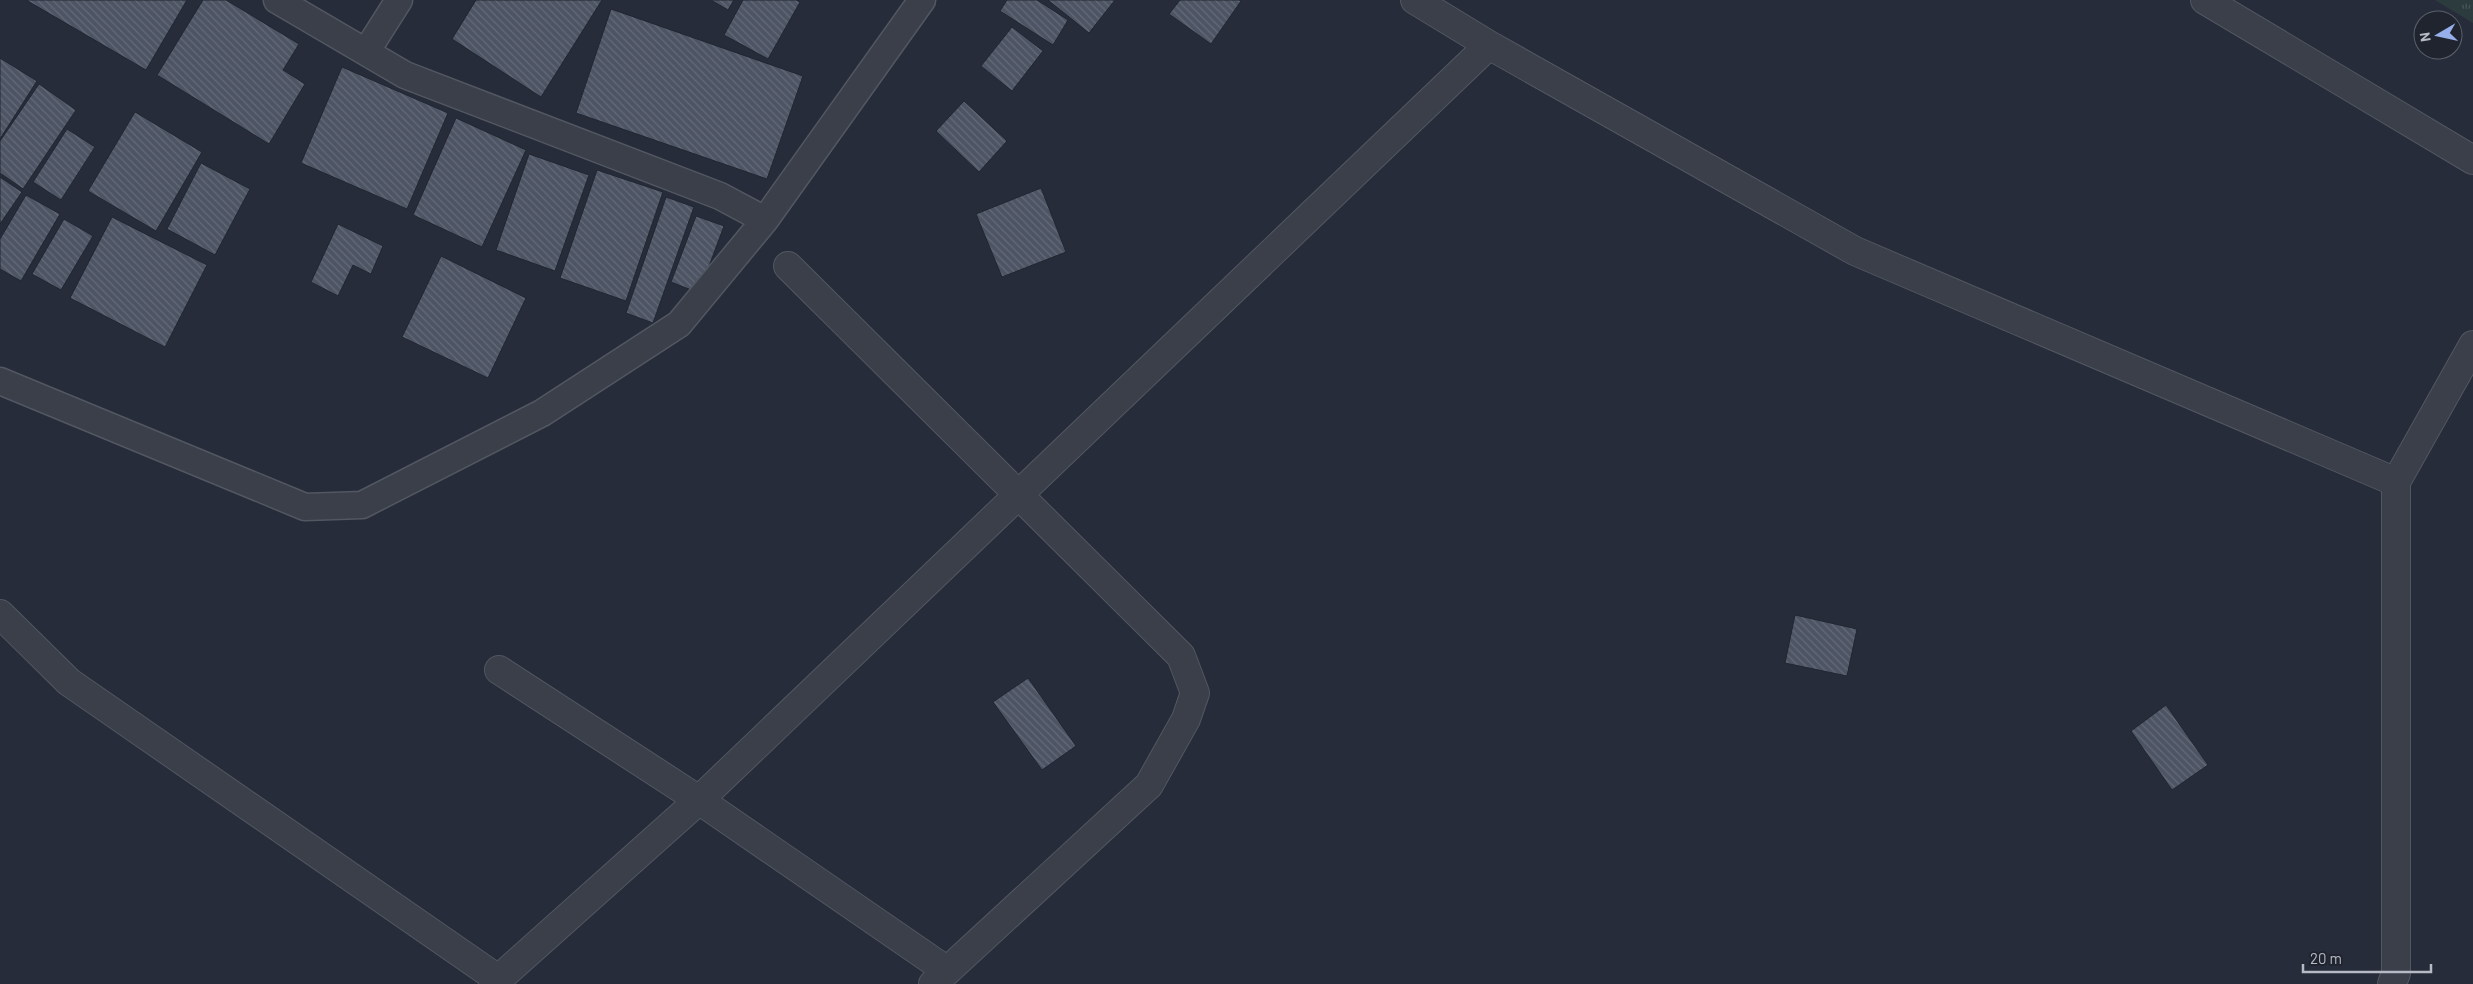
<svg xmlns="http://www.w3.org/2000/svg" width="2473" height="984" font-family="Barlow,sans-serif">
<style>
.grass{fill:url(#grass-tufts)}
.building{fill:url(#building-back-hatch);stroke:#212631}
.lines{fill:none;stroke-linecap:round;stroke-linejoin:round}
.service-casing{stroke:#525762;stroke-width:29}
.minor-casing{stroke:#525762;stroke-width:30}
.tertiary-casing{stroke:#525762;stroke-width:30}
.service{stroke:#3a3f4a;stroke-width:26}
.minor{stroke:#3a3f4a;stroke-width:28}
.tertiary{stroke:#3a3f4a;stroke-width:28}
</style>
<defs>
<pattern id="grass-tufts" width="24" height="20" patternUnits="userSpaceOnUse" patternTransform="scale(1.25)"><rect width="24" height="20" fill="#2c3c3e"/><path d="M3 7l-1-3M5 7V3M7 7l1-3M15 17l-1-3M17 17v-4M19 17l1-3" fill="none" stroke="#485658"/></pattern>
<pattern id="building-back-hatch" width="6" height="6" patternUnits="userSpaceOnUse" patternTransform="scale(1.25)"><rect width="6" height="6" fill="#4d5463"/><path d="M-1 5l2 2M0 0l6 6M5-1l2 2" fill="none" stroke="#646a78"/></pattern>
</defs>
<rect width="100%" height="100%" fill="#262c39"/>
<path class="grass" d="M2435 0H2473V23Z"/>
<path class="building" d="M26 0H187L146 70Z
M203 0H226L299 44 283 70 305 84 269 144 157 75Z
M476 0H602L541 97 452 39Z
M711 0H734L728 10Z
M743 0H796L800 2 768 59 724 35Z
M1007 0H1037L1068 20 1053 45 1000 11Z
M1048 0H1115L1089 33Z
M1180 0H1239L1241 1 1211 44 1169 14Z
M611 9 803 76 767 179 576 113Z
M1012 27 1043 51 1012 91 981 66Z
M0 58 37 81 0 139Z
M342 67 448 113 407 209 301 163Z
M39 84 76 110 23 189 0 173V141Z
M964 101 1007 141 979 172 936 131Z
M135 112 202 152 156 231 88 191Z
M456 118 526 150 482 247 413 215Z
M67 129 95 147 61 200 33 182Z
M529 154 589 175 555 271 496 250Z
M201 163 250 189 215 255 167 229Z
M597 170 663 192 626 301 560 278Z
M0 177 22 192 0 224Z
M1041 188 1066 252 1002 277 976 214Z
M26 195 60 214 21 281 0 269V239Z
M666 197 694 207 653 323 626 313Z
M696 216 724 226 699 293 671 282Z
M112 217 207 265 165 347 70 298Z
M64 219 93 236 61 290 32 274Z
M338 224 383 246 371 274 353 265 338 296 311 282Z
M441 256 526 298 488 378 402 337Z
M1795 615 1857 629 1847 676 1785 663Z
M1028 678 1076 746 1042 770 993 702Z
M2166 705 2208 765 2172 790 2131 731Z"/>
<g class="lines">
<g class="service-casing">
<path id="service" d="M277 0 405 75 720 196 765 220 922 0
M366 52 399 0
M0 381 305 507 362 505 542 413 679 324 765 220"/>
</g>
<g class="minor-casing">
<path id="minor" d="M1415 0 1489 45 1855 251 2396 482
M788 266 1181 656 1195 693 1186 719 1149 785 933 984
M0 614 69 682 498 979
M499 670 699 800 946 970
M493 984 699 800 1489 45
M2392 984 2396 973V482L2473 345"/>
</g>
<g class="tertiary-casing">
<path id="tertiary" d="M2205 0 2473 160"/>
</g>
<use href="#service" class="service"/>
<use href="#minor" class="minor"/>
<use href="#tertiary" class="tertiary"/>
</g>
<g transform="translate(2438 35) rotate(261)"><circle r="24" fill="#1f242f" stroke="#5b606b"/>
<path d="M0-4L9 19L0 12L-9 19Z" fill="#96aeea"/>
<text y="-8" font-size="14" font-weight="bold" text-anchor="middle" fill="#b5bac5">N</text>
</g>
<path d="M2303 964v8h128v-8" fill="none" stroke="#b5bac5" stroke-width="2.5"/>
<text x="2310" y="964" font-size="15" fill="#b5bac5" stroke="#1f242f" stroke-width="4" paint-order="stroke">20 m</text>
</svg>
